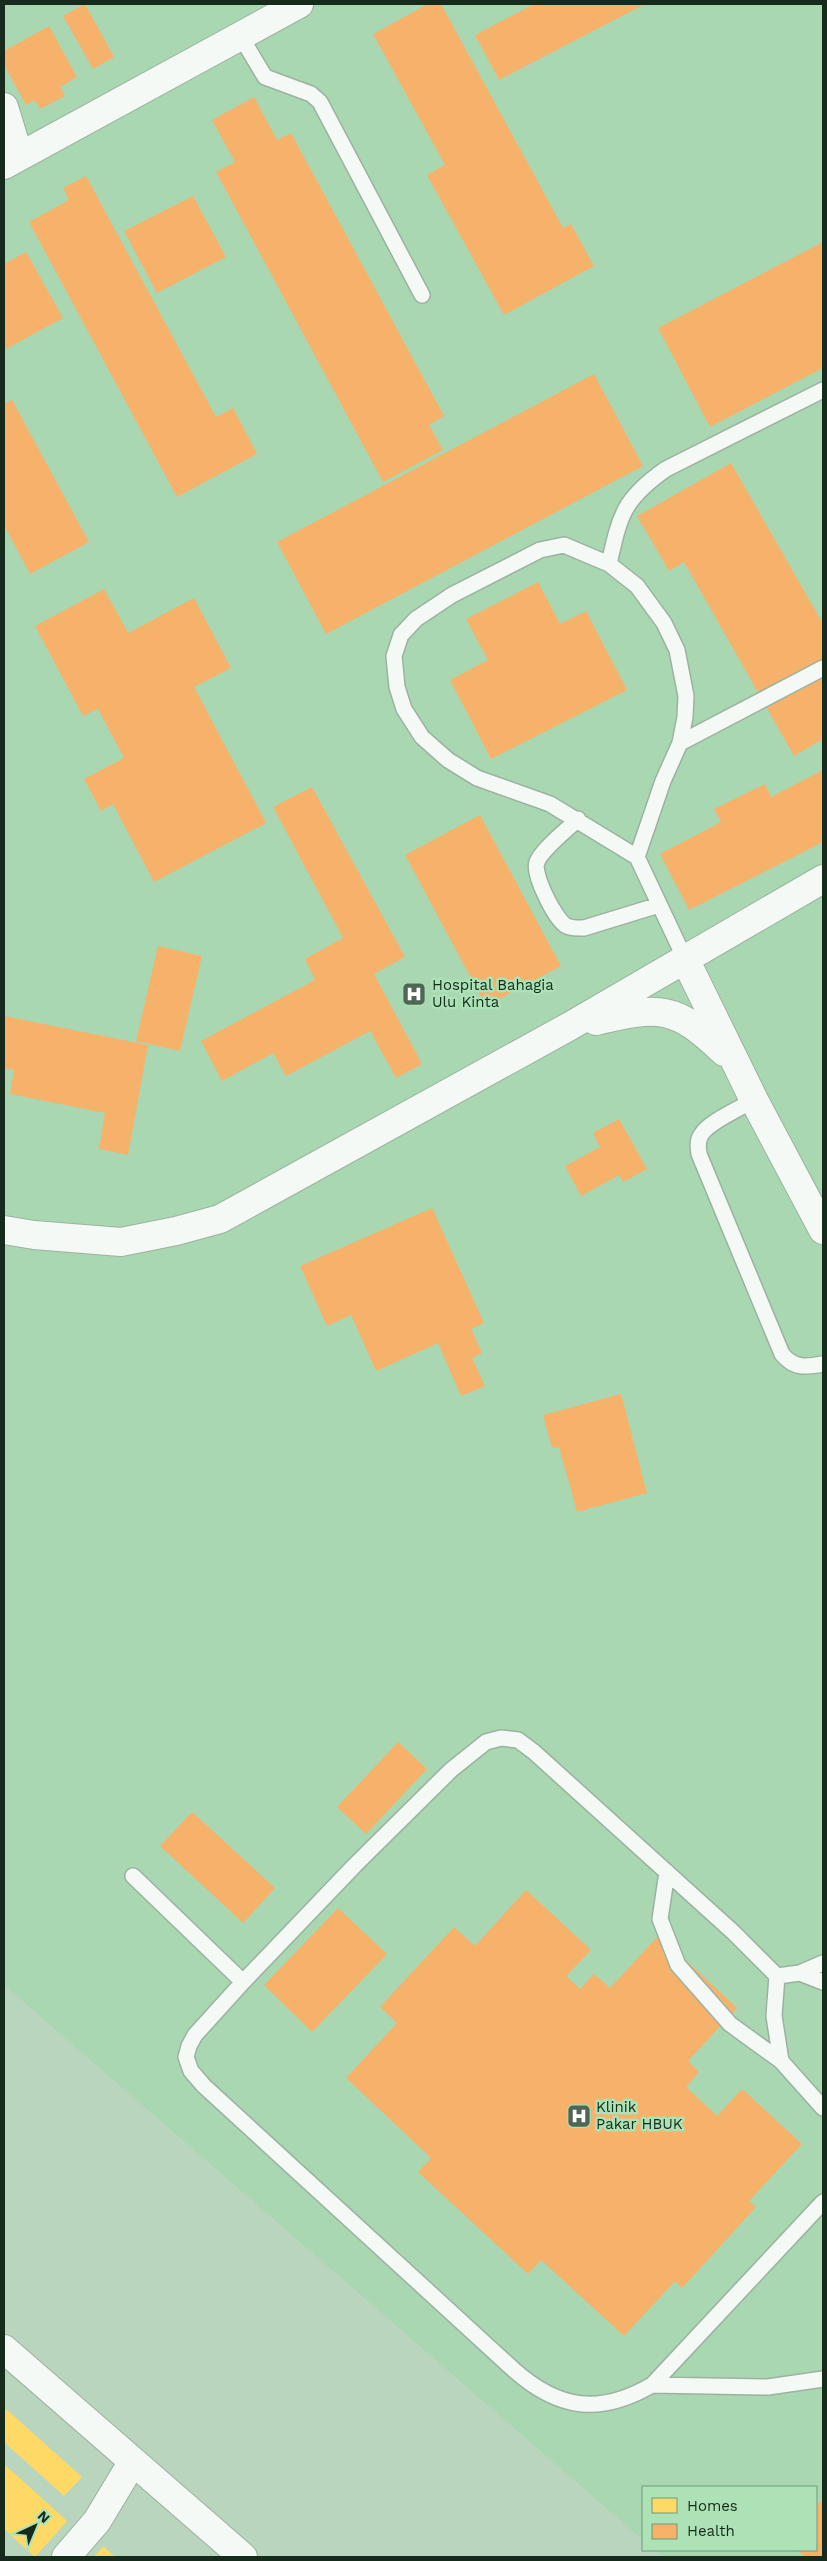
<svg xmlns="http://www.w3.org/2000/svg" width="827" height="2561" font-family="'Work Sans',sans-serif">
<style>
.built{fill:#a9d7b2}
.homes{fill:#ffd966}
.health{fill:#f6b26b}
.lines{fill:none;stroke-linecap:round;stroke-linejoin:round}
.service-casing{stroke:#9cb2a0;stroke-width:18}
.minor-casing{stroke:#9cb2a0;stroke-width:30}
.service{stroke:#f4f9f5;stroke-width:15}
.minor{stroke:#f4f9f5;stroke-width:28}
.labels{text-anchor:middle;stroke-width:5;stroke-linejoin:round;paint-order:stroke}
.poi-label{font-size:15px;fill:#162b1b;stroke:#ace2b6;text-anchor:start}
</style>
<rect width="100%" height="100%" fill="#b9d5be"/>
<path class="built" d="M4 4H823V2557H663L654 2550H816V2487H643V2540L4 1985Z"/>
<path class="homes" d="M6 2409 82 2477 64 2496 4 2442V2412Z
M4 2464 67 2521 35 2557 4 2529Z
M103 2546 115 2557H94Z"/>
<path class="health" d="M85 4 114 57 93 69 63 16Z
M428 4H441L563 228 571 224 594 266 504 315 427 175 445 165 373 34Z
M534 4H645L499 80 475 35Z
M49 26 77 77 60 87 65 96 40 109 35 100 26 105 4 65V51Z
M254 97 277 140 291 133 444 416 429 425 443 450 383 482 216 172 235 162 212 120Z
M86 176 216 417 233 408 257 454 177 497 29 222 69 200 63 188Z
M193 196 226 257 157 293 124 231Z
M823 242V368L710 427 658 328Z
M26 252 63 318 4 350V264Z
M594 374 643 466 326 634 277 542Z
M12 400 89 542 30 574 4 525V404Z
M731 463 823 624V739L794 756 684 562 669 571 637 516Z
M538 582 560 624 586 611 627 690 491 759 450 680 488 660 466 619Z
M104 589 128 633 194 598 231 668 194 687 266 823 154 882 113 804 101 811 84 779 124 758 98 709 83 716 35 626Z
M823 770V842L689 910 660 854 721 822 714 809 765 784 771 797Z
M312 787 405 957 374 974 422 1064 396 1078 370 1031 286 1076 273 1053 222 1081 201 1041 315 980 305 959 343 938 273 807Z
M480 815 561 966 486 1006 405 855Z
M158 946 202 956 180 1051 136 1041Z
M4 1016 148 1045 128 1155 99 1149 105 1113 10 1094 14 1070 4 1068Z
M619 1119 647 1169 623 1182 619 1175 581 1196 565 1166 600 1147 593 1133Z
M432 1208 484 1323 471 1329 482 1353 472 1358 485 1386 461 1396 438 1343 376 1371 351 1315 327 1326 300 1266Z
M621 1394 647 1493 577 1512 559 1447 552 1448 543 1415Z
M398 1742 427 1769 366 1834 337 1807Z
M192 1812 275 1888 243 1923 160 1846Z
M526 1890 591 1950 566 1976 580 1989 594 1974 610 1988 659 1935 737 2008 688 2061 699 2072 686 2087 717 2116 742 2089 802 2144 749 2201 756 2207 682 2288 675 2281 624 2336 541 2260 528 2274 418 2172 431 2158 346 2078 397 2023 380 2007 454 1927 475 1946Z
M338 1908 387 1954 312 2032 264 1985Z
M822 2500 823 2557H805L797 2550H816V2506Z"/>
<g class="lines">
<g class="service-casing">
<path id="service" d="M241 37 265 77 311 94 320 102 422 295
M609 564C620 515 623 499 666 469L823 390
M680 743 823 668
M578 819C568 829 542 849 537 862 532 874 555 918 565 925 571 929 578 928 584 928L659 905
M637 857 663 781 680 743 685 717 686 696 677 650 664 623 637 586 609 564 564 545 540 550 452 595 416 619 401 635 394 656 397 687 404 709 422 737 448 760 477 778 550 804 637 857 685 959
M754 1100C741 1108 708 1122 701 1135 697 1141 698 1147 699 1154L782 1354C794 1369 806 1367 823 1364
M667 1872 660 1919 678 1965 730 2024 781 2061
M133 1876 243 1982
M823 1963 800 1973 777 1976 733 1932 534 1752 518 1740 501 1738 486 1742 451 1770 355 1865 243 1982 195 2035 189 2046 186 2057 191 2071 204 2086 514 2370C559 2410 600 2415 652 2385L823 2202
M800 1973 823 1982
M777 1976 774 2016 781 2061 823 2108
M652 2385 768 2387 823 2379"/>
</g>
<g class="minor-casing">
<path id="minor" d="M4 107 19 156
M4 165 299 4
M685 959 754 1100 823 1230
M596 1021C660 1006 675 1005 724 1052
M4 1230 34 1235 121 1242 176 1231 220 1219 570 1026 823 879
M4 2349 243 2557
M66 2557 97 2521 132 2463"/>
</g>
<use href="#service" class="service"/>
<use href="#minor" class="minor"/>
</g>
<defs>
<g id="hospital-square" transform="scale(1.25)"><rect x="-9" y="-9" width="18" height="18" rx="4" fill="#4f6654" stroke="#ace2b6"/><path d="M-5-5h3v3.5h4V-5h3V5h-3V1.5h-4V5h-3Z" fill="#fff"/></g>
</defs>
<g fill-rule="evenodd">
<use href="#hospital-square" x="414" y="994"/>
<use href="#hospital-square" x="579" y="2116"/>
</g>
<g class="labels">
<g class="poi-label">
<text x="432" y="990">Hospital Bahagia<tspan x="432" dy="17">Ulu Kinta</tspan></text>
<text x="596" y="2112">Klinik<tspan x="596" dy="17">Pakar HBUK</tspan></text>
</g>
</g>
<rect width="827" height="2561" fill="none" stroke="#162b1b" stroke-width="10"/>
<rect x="642" y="2486" width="175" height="65" fill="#ace2b6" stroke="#709978"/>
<rect x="652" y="2498" width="25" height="15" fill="#ffd966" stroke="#709978"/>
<text x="687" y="2511" font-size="15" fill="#162b1b">Homes</text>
<rect x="652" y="2524" width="25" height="15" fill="#f6b26b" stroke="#709978"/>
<text x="687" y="2536" font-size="15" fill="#162b1b">Health</text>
<g transform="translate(35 2526) rotate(44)" stroke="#ace2b6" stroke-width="4" paint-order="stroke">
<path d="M0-4L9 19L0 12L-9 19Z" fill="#162b1b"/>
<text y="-8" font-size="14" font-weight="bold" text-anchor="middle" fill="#162b1b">N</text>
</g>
</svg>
